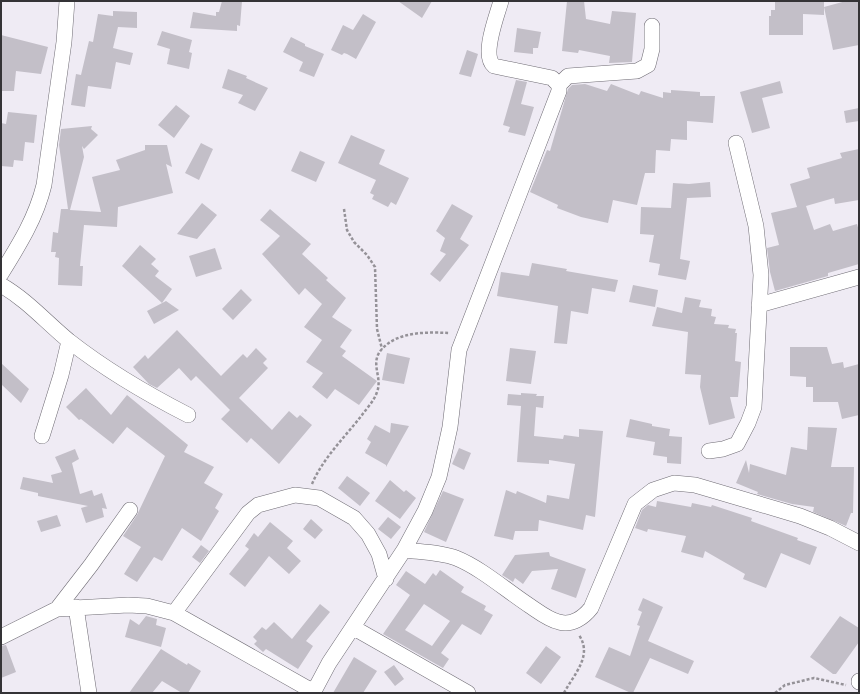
<svg xmlns="http://www.w3.org/2000/svg" width="860" height="694" font-family="'Titillium Web',sans-serif">
<style>
.building{fill:#c3bfc8;fill-rule:evenodd}
.lines{fill:none;stroke-linecap:round;stroke-linejoin:round}
.street-casing{stroke:#6f6c74;stroke-width:16}
.path{stroke:#959298;stroke-width:2.5;stroke-dasharray:3 2;stroke-linecap:butt}
.street{stroke:#fff;stroke-width:15}
</style>
<rect width="100%" height="100%" fill="#efebf4"/>
<path class="building" d="M222 1H242L240 26 237 25V31L190 28 193 12 216 16V12H219Z
M398 1H432L422 18Z
M567 1H584L586 19 610 24 612 11 636 13 632 62 609 63 610 56 579 50 578 53 562 51Z
M775 1H824V15L803 14V35H769V16H771V10H775Z
M846 1H859V45L833 50 824 7Z
M113 11 137 12V28L118 27 113 48 133 53 130 65 116 62 111 89 88 86 85 107 71 105 76 74 81 75 89 41 93 42 98 14 113 16Z
M363 14 376 22 356 59 347 54 344 53 342 55 331 50 343 25 353 30Z
M517 28 541 32 538 48H533V54L514 52Z
M162 31 192 40 189 52 192 53 189 69 167 64 170 49 157 45Z
M1 35 48 47 41 74 16 71 14 91H1Z
M291 37 305 44V46L324 54 314 77 299 71 303 62 283 52Z
M467 50 478 54 471 77 459 74Z
M228 69 247 76 246 78 268 88 255 111 238 103 243 95 222 88Z
M516 80 527 82 521 104 534 107 525 136 508 132 510 127 503 125Z
M780 81 783 93 762 98 770 128 752 133 740 92Z
M585 84 607 91 611 84 639 95 641 91 663 98V92L671 93V90L700 92V96H715L713 123 687 121V140L671 139 670 151 656 150 655 173H645L637 205 613 200 608 223 581 217 557 208 558 205 530 192 547 150 550 151 568 89 572 85Z
M176 105 190 116 174 138 158 125Z
M859 108V121L846 123 844 111Z
M8 112 37 115 34 143 25 142 23 161 14 160 13 167 1 166V123L6 124Z
M92 126 91 129 98 135 84 149 82 146 84 157 70 210 101 212 92 177 120 170 116 160 145 150V145H167L172 167 166 164 173 193 118 207 117 227 84 225 80 266H83L82 286 58 285 59 258 55 257 56 252H51L53 232 58 233 61 209H68L59 145 61 129Z
M351 135 385 150 379 164 409 178 396 205 391 202 388 207 372 199 374 195 370 193 376 180 338 163Z
M201 143 213 149 199 180 185 173Z
M859 149V200L835 204 834 198 806 206 814 230 830 224 833 231 857 224 859 231V264L828 273V276L775 291 770 272 767 248 779 245 771 213 797 207 790 184 810 178 807 168 842 158 840 153Z
M300 151 325 162 316 182 291 171Z
M710 182 711 197 687 198 680 259 690 261 686 280 658 275 660 264 649 262 654 235 640 234 641 207 671 208 673 183 689 184Z
M202 203 217 215 197 239 177 234Z
M452 204 473 216 460 239 469 245 440 282 430 274 446 254 440 251 445 238 436 231Z
M270 209 311 244 302 254 328 278 326 280 346 298 332 317 352 330 340 347 346 351 342 356 377 381 359 405 335 389 327 399 312 387 323 373 306 362 322 340 304 327 322 304 305 288 299 295 262 254 280 236 260 220Z
M140 245 156 259 151 264 159 271 155 276 172 289 162 303 122 266Z
M215 248 222 269 196 277 189 256Z
M532 263 567 269 566 271 618 280 615 292 592 288 588 314 571 311 567 344 554 343 558 306 497 296 501 272 529 276Z
M633 285 658 290 655 307 629 302Z
M241 289 252 300 233 320 222 309Z
M685 297 701 300 699 307 712 309 711 316 716 317 714 324 729 325 728 328 736 329 735 333H737L735 361 741 362 738 397H730L735 418 709 425 700 387 701 375 685 374 688 332 652 326 657 307 682 313Z
M166 301 179 310 154 324 147 311Z
M177 330 221 376 243 354 247 358 256 348 267 359 263 363 268 368 239 398 272 430 289 411 297 418 300 415 312 425 279 464 251 438 247 443 221 419 230 410 196 376 191 381 179 368 157 388 149 384 133 367 145 355 148 359Z
M790 347H827L832 364 843 362 844 368 859 364V415L842 419 838 402H813V387H806V377L790 376Z
M510 348 536 351 531 384 506 381Z
M387 353 410 358 404 384 382 380Z
M1 363 29 389 21 403 1 384Z
M86 388 111 415 127 395 188 445 184 452 214 467 204 483 223 494 215 508 219 511 201 541 182 528 162 561 154 557 137 582 124 574 141 547 123 536 137 515 165 456 127 427 113 444 81 419 79 420 66 407Z
M521 393 537 394 536 396H544L543 408 536 407 534 436 563 439 564 435 579 437V429L603 431 595 517 586 515 583 530 539 520 538 531H515L513 540 494 536 506 490 516 494 517 491 546 503 547 495 569 499 575 464 549 460V464L517 462 521 406 507 405 508 394 521 395Z
M630 419 652 424V426L670 429 669 436 682 437 681 464 667 463V457L653 455 655 442 626 437Z
M391 423 409 426 386 467V465L365 453 371 442 367 439 375 425 390 433Z
M808 427 837 428 831 467H854L853 513H851L846 526 813 512 814 507 792 504 757 494 758 492 736 483 746 460 749 473 750 464 786 475 791 447 807 450Z
M459 448 471 453 464 470 452 464Z
M75 449 79 459 72 463 80 494 92 490 94 496 102 493 107 509 102 508 104 517 86 523 81 508 88 506 38 496V493L20 489 23 477 53 483 51 475 62 472 55 457Z
M347 476 370 493 360 506 338 488Z
M390 480 404 492 406 490 416 498 400 519 375 501Z
M443 491 464 499 446 542 424 532Z
M657 501 691 507 692 503 711 507 712 505 752 518 751 521 798 538 797 540 817 547 810 565 781 553 766 588 743 579 745 574 705 551 703 558 681 552 686 536 648 529 647 532 635 528 642 510 648 505 656 507Z
M57 515 61 526 41 532 37 521Z
M388 517 401 527 391 539 378 529Z
M311 519 323 530 315 539 303 529Z
M270 522 293 541 287 548 301 561 289 574 269 556 245 587 229 574 249 549 245 546 254 533 258 537Z
M201 545 209 551 200 563 192 557Z
M549 552 550 556 586 569 576 598 551 589 558 569 532 571 523 584 515 578 513 582 502 575 515 555Z
M440 570 464 587 461 592 486 606 484 610 493 615 481 635 462 624 441 653 449 659 443 668 383 634 410 595 396 585 406 571 425 584 433 573 436 576ZM424 604 450 621 432 646 405 630Z
M643 598 663 607 648 641 694 661 688 674 650 658 633 693H631L595 677 609 647 630 656 640 626 637 625 642 612 638 610Z
M320 604 330 612 306 641 313 646 298 669 266 649 263 652 254 644 257 641 253 637 262 627 266 630 274 622 292 639Z
M146 616 157 619 156 625 166 628 161 647 125 637 130 619 139 625Z
M840 616 859 628V642L836 674H833L810 657Z
M6 645 16 672 1 678V646Z
M546 646 561 657 541 684 526 673Z
M161 649 187 665 188 663 201 671 188 693H182L162 681 152 693H129Z
M354 657 377 671 363 693H333Z
M394 665 404 679 395 686 384 672Z"/>
<g class="lines">
<g class="street-casing">
<path id="street" d="M559 85 568 76 637 71 648 65 652 49V26
M1 274C19 245 36 218 44 185L64 42 67 1
M1 285C27 300 46 322 69 341 106 370 147 394 188 415
M759 305 859 277
M42 436 61 375 69 341
M709 451 723 449 737 444 748 423 754 407 761 275 756 226 736 143
M404 550C421 552 440 552 456 558 481 568 507 591 530 606 539 612 549 620 559 622 572 626 584 617 591 608L635 504 653 490 674 483 695 485 800 516 830 528 859 543
M76 607 89 693
M57 609 91 565 130 510
M174 613 248 513 258 505 295 495 319 498 354 518 368 534 379 554 386 579
M354 628 468 693
M1 637 57 609 128 605 147 606 174 613 314 692
M859 682V681
M313 693 329 663 404 550 425 511 439 477 450 427 459 350 559 91V85L552 78 494 66C481 55 497 16 501 1"/>
</g>
<path class="path" d="M344 209 347 230 354 242 367 255 375 267 377 329 382 349
M312 484C323 458 345 437 362 415 367 408 374 401 377 392 383 377 369 363 382 349 398 331 428 332 450 333
M564 693C574 674 593 656 579 635
M775 693 785 685 814 678 846 685"/>
<use href="#street" class="street"/>
</g>
<rect width="860" height="694" fill="none" stroke="#343336" stroke-width="4"/>
</svg>
